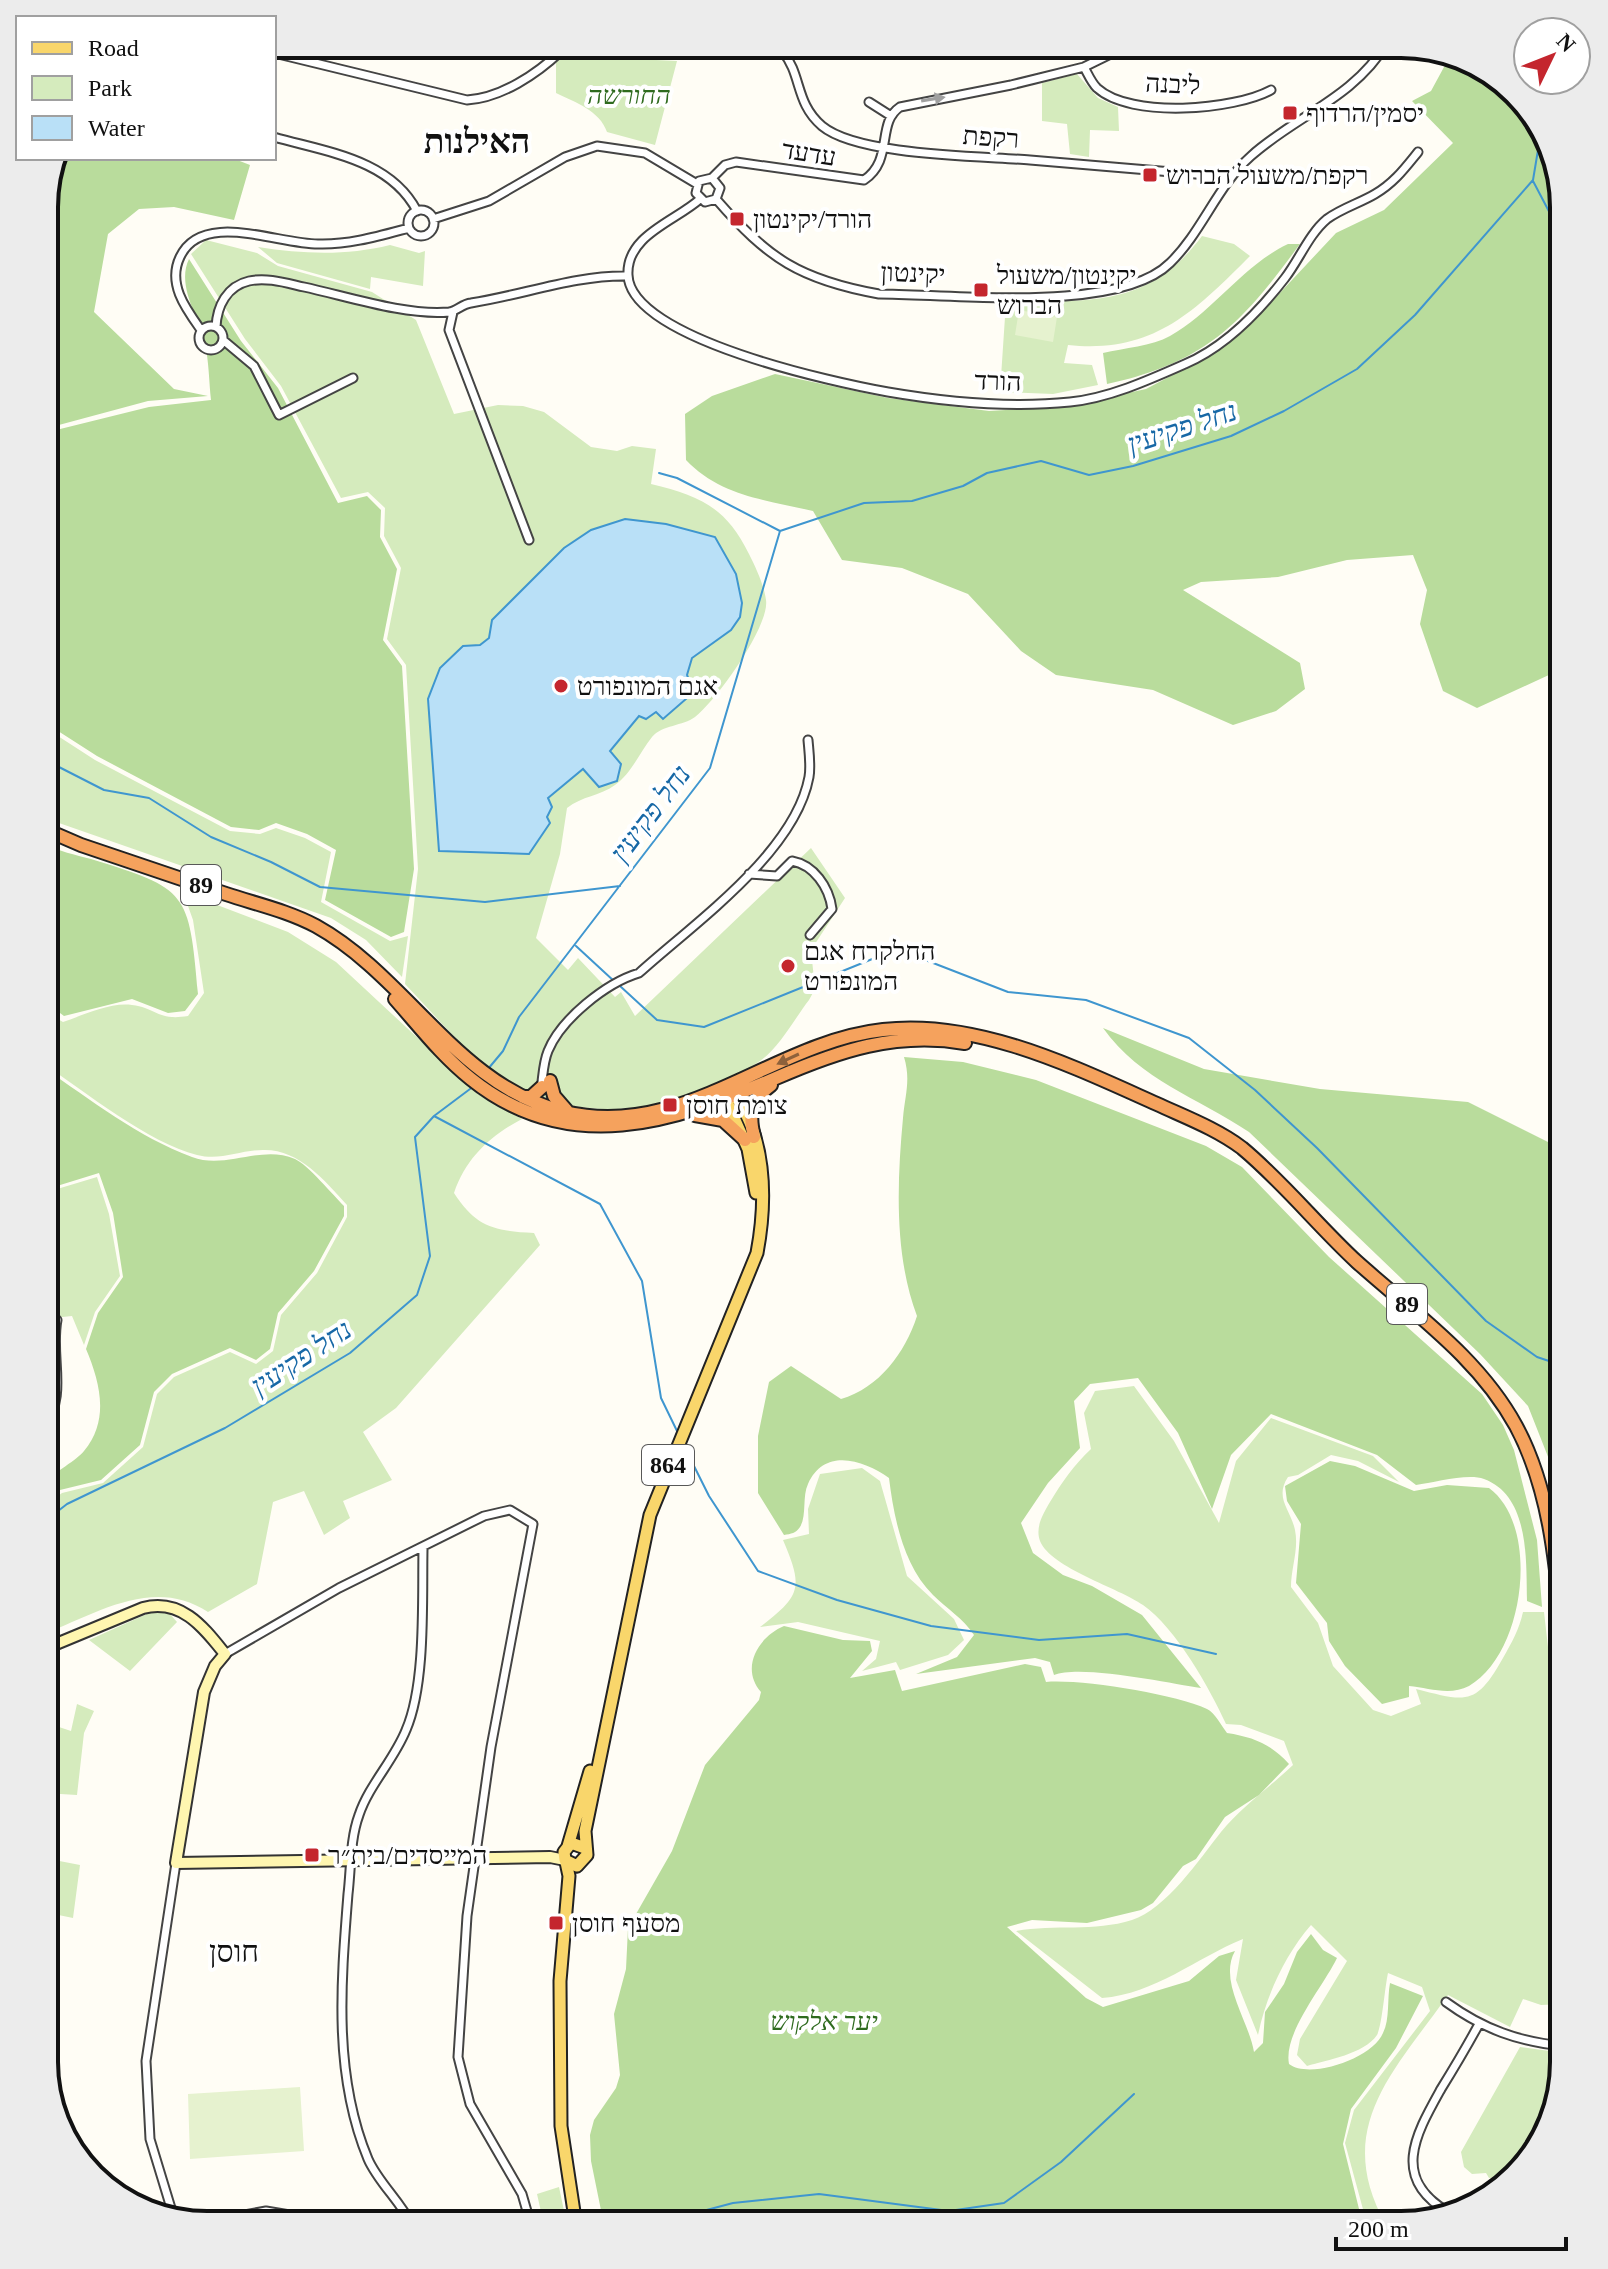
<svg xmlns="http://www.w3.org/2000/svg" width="1608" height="2269" font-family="'Times New Roman',Heebo,serif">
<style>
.green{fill:#d5ebbd}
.forest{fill:#b9dc9c}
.pitch{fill:#e6f2cf}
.water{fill:#b9e0f7;stroke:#3f96cf;stroke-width:2}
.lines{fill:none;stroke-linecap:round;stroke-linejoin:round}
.stream{stroke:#3f96cf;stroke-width:2}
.street-casing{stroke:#444;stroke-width:11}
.secondary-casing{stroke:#333;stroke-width:14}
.primary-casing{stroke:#222;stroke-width:15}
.highway-casing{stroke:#222;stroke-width:16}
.street{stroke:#fff;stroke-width:7}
.secondary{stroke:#fff6b0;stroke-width:10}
.primary{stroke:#f9d66b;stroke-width:11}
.highway{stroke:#f5a25d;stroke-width:12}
.oneway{fill:#a0a0a0}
.oneway2{fill:#8e613b}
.poi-dot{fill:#c4262e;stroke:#fff;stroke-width:3}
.labels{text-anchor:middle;stroke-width:8;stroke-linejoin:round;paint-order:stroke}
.shield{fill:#fff;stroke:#585858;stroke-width:2}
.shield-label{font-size:24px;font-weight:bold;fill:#111}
.street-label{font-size:26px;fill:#111;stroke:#fff}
.park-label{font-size:26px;font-style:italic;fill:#2f6b1f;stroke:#fff}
.poi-label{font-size:26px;fill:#111;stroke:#fff;text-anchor:start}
.water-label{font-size:28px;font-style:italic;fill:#1768a6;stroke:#fff}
.quarter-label{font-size:30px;fill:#111;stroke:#fff}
.district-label{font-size:34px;font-weight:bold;fill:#111;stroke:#fff}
.rim{fill:none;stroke:#111;stroke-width:4}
</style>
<rect width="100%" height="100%" fill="#fffdf5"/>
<path class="green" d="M552 55 677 61 655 145 607 132C600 111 575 102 556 93V61Z
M1077 74 1098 98 1118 107 1119 131 1090 130 1089 157 1070 154 1067 124 1042 121V83Z
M1202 236 1234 244 1250 256C1194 312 1153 354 1068 345L1064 363 1092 365 1098 385 1053 394 1000 392 1006 302C1090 300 1147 309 1202 236Z
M206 240 257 253 278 266 372 292 416 320 454 414 498 405 523 406 544 412 591 447 617 451 632 446 656 449 651 484C700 496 726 507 749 554 756 568 764 585 766 600 770 626 716 701 695 717 683 726 662 725 652 737 640 752 631 774 615 785 600 796 582 796 567 808L560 854 536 938 568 970 578 958 615 997 621 992 635 1016 811 848 845 898 811 950 815 989 809 1000C795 1018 779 1048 760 1061 680 1115 571 1131 491 1070 459 1045 433 1013 405 984L418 869 406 665 387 639 401 568 384 536 385 508 368 492 341 498 281 386 245 339 191 254Z
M390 245 419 253 425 251 423 286 371 277 370 289 277 263 258 247C303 254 346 256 390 245Z
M44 727 95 760 230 831 260 834 276 828 305 838 331 852 321 902 390 941 408 936 402 977 366 940 331 918 59 823 44 814Z
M183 892 288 932 336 962 478 1094 522 1119C490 1136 466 1158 454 1193 476 1227 494 1231 534 1233L540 1245 396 1408 363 1432 392 1480 343 1501 350 1518 324 1535 304 1491 273 1502 257 1584 208 1612C154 1576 97 1613 44 1634V1507L62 1493 103 1483 143 1447 157 1394 174 1377 230 1352 256 1364 273 1351 281 1315 317 1273 347 1217V1205C324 1180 299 1149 263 1150 240 1150 221 1161 197 1155 149 1143 85 1092 44 1064V1011L63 1022C84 1015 110 1002 132 1005 157 1008 157 1021 188 1016L204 993 193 920Z
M97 1177 109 1214 120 1276 95 1312 84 1345 72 1316 53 1318 44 1324V1193Z
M1134 1386 1174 1441 1219 1523 1236 1461 1271 1418 1373 1456 1399 1482 1358 1461 1331 1455 1298 1475 1288 1477C1274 1498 1291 1510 1295 1530 1299 1549 1291 1568 1291 1587L1318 1623 1333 1666 1373 1710 1391 1716 1421 1704 1416 1689C1467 1702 1476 1706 1503 1658 1512 1642 1519 1630 1523 1612H1544L1552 1682 1564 1713V2004L1541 2005 1523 1999 1510 2027 1448 1995C1393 2073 1332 2128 1386 2225H1375L1364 2213 1345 2143 1354 2110 1430 2011 1422 1987 1388 1973C1385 1986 1382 2026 1377 2035 1364 2054 1327 2060 1307 2066L1297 2055 1300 2039 1347 1961 1311 1925C1285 1955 1266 1996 1258 2035L1236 1980 1243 1939C1196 1958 1155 1994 1102 1998L1016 1931C1055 1924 1094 1932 1132 1920 1166 1909 1199 1860 1221 1832 1241 1807 1270 1787 1293 1765L1284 1741 1241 1725 1226 1724C1210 1689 1176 1628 1143 1605 1119 1588 1051 1568 1040 1541 1035 1527 1043 1514 1050 1502 1062 1482 1074 1465 1091 1449L1084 1413 1095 1391Z
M862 1468 880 1481 907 1576 954 1619 964 1640 948 1655 900 1670 896 1662 862 1671 876 1659 880 1641 798 1622 760 1627C802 1595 803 1587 783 1540L809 1534 808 1509 820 1474Z
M149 1613H169L177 1622 130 1671 89 1640Z
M77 1704 94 1711 84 1733 77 1795 44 1793V1722L71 1731Z
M44 1858 80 1865 73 1918 44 1912Z
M1520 2047 1564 2053 1542 2144 1510 2176 1489 2178 1486 2173 1472 2174 1464 2167 1461 2152Z
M559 2187 567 2225H544L537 2194Z"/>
<path class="forest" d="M1450 56 1483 66 1542 125 1564 207V668L1477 708 1443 691 1420 624 1427 590 1413 555 1347 560 1278 577 1201 582 1183 590 1300 663 1305 689 1276 711 1233 725 1153 690 1056 675 1021 651 968 594 902 568 842 560 813 511C766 500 720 496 686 460L685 414 712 396 775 374 888 398 989 411 1068 406 1146 389 1216 352 1262 312 1336 233 1384 210 1453 143 1412 101 1431 91Z
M55 158H232L250 165 234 220 174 207 139 209 108 234 94 312 174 389 208 396 148 401 44 429V196Z
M1288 244H1300C1242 323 1207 362 1107 384L1103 353C1124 348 1152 346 1170 336 1214 311 1242 266 1288 244Z
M189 259 241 341 278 388 338 503 367 496 381 510 380 537 397 569 383 640 402 666 414 869 404 932 391 937 325 900 336 850 307 834 276 823 259 830 231 827 97 756 44 722V433L149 407 211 400C209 382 209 362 205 344 199 317 176 286 189 259Z
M44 844C59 851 75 855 91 859 188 889 189 891 198 994L185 1011 168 1013 132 999 64 1016 44 1001Z
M1103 1028 1204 1069 1320 1089 1468 1102 1564 1150V1526L1556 1477 1528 1406 1480 1354 1249 1132C1197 1097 1141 1081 1103 1028Z
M904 1057 963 1062 1036 1080 1206 1146 1242 1167 1329 1257 1482 1394 1503 1425 1514 1450 1537 1540 1542 1607 1527 1601C1526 1561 1530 1496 1484 1479 1467 1473 1434 1483 1416 1485L1377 1455 1271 1414 1231 1455 1212 1509 1178 1433 1138 1378 1090 1384 1074 1401 1080 1448 1048 1483 1021 1523 1033 1553 1063 1575 1092 1586 1142 1615 1201 1688C1169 1683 1080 1664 1054 1675L1050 1662 1035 1658 916 1674 957 1657 974 1635C963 1618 947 1609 933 1595 903 1565 894 1518 889 1478 865 1461 825 1446 808 1484 802 1496 807 1516 800 1527 796 1533 791 1534 784 1535L758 1493V1436L769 1382 791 1366 841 1399C879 1388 905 1353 917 1316 894 1255 897 1183 903 1118 905 1095 911 1080 904 1057Z
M44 1068C91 1100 138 1137 192 1157 226 1170 261 1144 295 1159 308 1165 333 1195 344 1206V1216L314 1271 278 1313 270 1349 256 1360 230 1348 172 1374 154 1392 140 1445 101 1480 60 1490 44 1502V1482C55 1472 77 1460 84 1451 110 1420 100 1382 86 1349L98 1313 123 1277 113 1213 99 1173 44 1190Z
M1330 1461 1355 1466 1414 1491 1447 1485 1489 1488C1541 1526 1525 1654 1469 1686 1450 1696 1429 1688 1409 1686V1697L1382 1704 1345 1666 1329 1641 1327 1623 1296 1583 1301 1524 1287 1501 1285 1486Z
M784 1626 843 1640 870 1641 872 1651 850 1678 895 1670 902 1691 1025 1664 1041 1667 1046 1682C1081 1679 1174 1694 1207 1709 1215 1713 1221 1725 1227 1733 1253 1737 1271 1744 1289 1764L1259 1795 1225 1817 1196 1859 1183 1866 1153 1903 1141 1910 1087 1923 1032 1920 1007 1927 1086 1998 1103 2007 1189 1981 1219 1956 1235 1951C1218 1981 1249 2021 1254 2052L1263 2043 1265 2012 1284 1984 1297 1952 1311 1934 1323 1950 1337 1958C1323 1987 1283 2033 1289 2064 1310 2080 1373 2058 1383 2033 1390 2019 1387 1998 1390 1983L1423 1996 1396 2048 1351 2109 1343 2144 1360 2213 1371 2225H604L591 2161 590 2135 594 2120 616 2088 620 2075 614 2014 626 1969 628 1928 672 1851 705 1765 759 1700 761 1692C740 1668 758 1637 784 1626Z"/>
<path class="pitch" d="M1019 310 1057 317 1053 342 1015 335Z
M300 2087 304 2151 190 2159 188 2094Z"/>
<path class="water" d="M625 519 666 524 715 537 736 574 742 603 740 617 731 630 692 658 687 675 694 692 663 719 656 712 646 719 639 716 610 751 621 764 617 781 599 787 583 769 548 798 552 807 547 817 550 823 529 854 439 851 428 699 440 668 463 646 480 645 489 638 492 620 564 548 591 530Z"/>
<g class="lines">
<path class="stream" d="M1533 181 1564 240
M659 473 677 478 780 531
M44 764 55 765 104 790 149 798 211 837 271 862 320 887 485 902 620 886
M576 946 615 982
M620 986 657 1020 704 1027 897 949 1008 992 1086 1000 1189 1038 1255 1090 1317 1148 1486 1321 1537 1357 1564 1366
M488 1069 503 1051 519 1017 710 768 780 531 864 503 912 501 963 486 987 473 1041 461 1089 475 1133 466 1231 436 1284 411 1357 369 1415 315 1533 180 1542 126
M434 1116 600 1204 642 1281 661 1398 678 1433
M684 1446 709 1496 758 1571 837 1600 931 1626 1039 1640 1127 1634 1216 1654
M44 1522 67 1504 225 1428 350 1353 417 1295 430 1256 415 1137 434 1116 474 1086
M650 2225 733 2203 819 2194 949 2211 1004 2203 1061 2162 1134 2094"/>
<g class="street-casing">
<path id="street" d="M783 52C802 75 795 103 822 126 858 156 981 156 1030 160 1097 166 1164 171 1231 177
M274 53 467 100C501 98 537 74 561 51
M1084 67C1088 74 1091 82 1097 88 1131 119 1234 110 1271 90
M869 102 891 116
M274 137C326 152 390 159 417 211
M712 178 725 165 736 162 864 180C894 160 876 123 900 107L1011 85 1084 67 1131 44
M712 178 699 181 696 193 705 202 716 199
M712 178 720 188 716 199
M700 199C676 221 626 235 628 275 630 339 837 383 888 392 946 402 1012 408 1070 402 1109 398 1149 380 1185 364 1225 347 1258 313 1285 278 1299 260 1309 234 1327 219 1342 208 1360 203 1375 194 1394 183 1405 168 1418 152
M716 199C768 259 801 280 879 294 951 294 1119 314 1170 263 1202 232 1217 186 1251 156 1294 117 1355 97 1386 44
M408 223a13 13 0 1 1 26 0a13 13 0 1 1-26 0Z
M433 219 489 201 565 157 597 146 645 153 697 184
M453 312 449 330 529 540
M199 338a12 12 0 1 1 24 0a12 12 0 1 1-24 0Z
M216 327C217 306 227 286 249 281 267 277 286 283 304 287 346 296 406 316 449 312 457 311 462 304 471 303 523 295 575 275 627 276
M201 330C186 309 167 284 180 257 202 210 277 244 318 244 349 245 379 236 409 228
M223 340 254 366 279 415 353 378
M749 874 777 876 792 861C814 865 829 887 832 909L810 935
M541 1089C543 1077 543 1063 548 1051 561 1019 606 983 639 973 693 924 795 853 809 777 811 766 809 752 808 740
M44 1427C68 1396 50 1357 57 1320
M225 1654 339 1588 484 1516 510 1510 533 1524 491 1747 467 1916 458 2057 470 2104 522 2194 531 2225
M1446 2002C1483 2029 1519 2042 1564 2046
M1448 2212C1390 2178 1416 2134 1441 2089 1454 2068 1467 2046 1479 2024
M174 2218 150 2139 146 2061 176 1863
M195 2224 266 2211 325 2221 408 2217
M412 2225C400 2201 378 2182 368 2159 333 2075 341 1982 348 1894 351 1869 350 1839 359 1815 369 1785 394 1760 406 1730 426 1684 422 1600 423 1549"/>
</g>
<g class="secondary-casing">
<path id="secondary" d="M539 44 554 45
M554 44 564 51 576 44
M775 44 788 53 802 44
M574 47H777
M44 1649 143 1608C182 1598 204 1628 225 1654L215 1666 204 1692 176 1863 550 1857 565 1860"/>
</g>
<g class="primary-casing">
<path id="primary" d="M728 1092 726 1100 748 1149 756 1193
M568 1846 590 1771
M585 1848 571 1843 564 1852 565 1860 577 1866 587 1855 585 1831 650 1515 757 1253C767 1200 767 1132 729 1088
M566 1862 569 1876 560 1981 561 2126 576 2225"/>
</g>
<g class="highway-casing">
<path id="highway" d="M44 829 81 845C129 861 178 878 226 894 256 904 288 911 316 926 408 977 458 1087 565 1112 684 1140 772 1042 883 1030 977 1019 1074 1067 1157 1104 1185 1117 1217 1129 1242 1148 1283 1182 1318 1226 1357 1262 1414 1313 1479 1358 1516 1426 1552 1493 1557 1574 1564 1648
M395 999C419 1026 442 1056 471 1079 569 1158 674 1122 776 1078 838 1051 896 1031 965 1043
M550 1081 554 1096 567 1111
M523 1097H531L542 1087
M695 1115 723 1120 745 1140
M754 1137C748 1113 751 1100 771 1085"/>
</g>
<use href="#street" class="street"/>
<use href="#secondary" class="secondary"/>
<use href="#primary" class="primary"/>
<use href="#highway" class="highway"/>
</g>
<defs><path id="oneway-solid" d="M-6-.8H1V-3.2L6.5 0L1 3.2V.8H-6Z" transform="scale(2)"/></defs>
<use class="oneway" href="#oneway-solid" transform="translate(933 99) rotate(-9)"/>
<use class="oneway2" href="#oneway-solid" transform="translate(788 1059) rotate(155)"/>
<g class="poi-dot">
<rect x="1282" y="105" width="16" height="16" rx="4"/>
<rect x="1142" y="167" width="16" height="16" rx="4"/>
<rect x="729" y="211" width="16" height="16" rx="4"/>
<rect x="973" y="282" width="16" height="16" rx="4"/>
<circle cx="561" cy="686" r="8"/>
<circle cx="788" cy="966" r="8"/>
<rect x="662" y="1097" width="16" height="16" rx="4"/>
<rect x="304" y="1847" width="16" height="16" rx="4"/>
<rect x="548" y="1915" width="16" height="16" rx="4"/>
</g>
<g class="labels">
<g class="shield">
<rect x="181" y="865" width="40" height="40" rx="6"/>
<rect x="1387" y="1284" width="40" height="40" rx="6"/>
<rect x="642" y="1445" width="52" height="40" rx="6"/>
</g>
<g class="shield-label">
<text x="201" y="893">89</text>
<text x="1407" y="1312">89</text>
<text x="668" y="1473">864</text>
</g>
<g class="street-label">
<text transform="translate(1173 84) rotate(3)" y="9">ליבנה</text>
<text transform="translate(991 137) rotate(4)" y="9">רקפת</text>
<text transform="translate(809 153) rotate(9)" y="9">עדעד</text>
<text transform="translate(913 273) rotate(2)" y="9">יקינטון</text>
<text transform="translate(998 381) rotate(2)" y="9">הורד</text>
</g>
<g class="park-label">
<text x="629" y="104">החורשה</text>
<text x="824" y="2030">יער אלקוש</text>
</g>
<g class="poi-label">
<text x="1306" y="122">יסמין/הרדוף</text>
<text x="1166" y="184">רקפת/משעול הברוש</text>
<text x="753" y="228">הורד/יקינטון</text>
<text x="997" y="284">יקינטון/משעול<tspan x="997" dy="30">הברוש</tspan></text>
<text x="577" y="695">אגם המונפורט</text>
<text x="804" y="960">החלקרח אגם<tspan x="804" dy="30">המונפורט</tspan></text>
<text x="686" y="1114">צומת חוסן</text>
<text x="328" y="1864">המייסדים/בית״ר</text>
<text x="572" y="1932">מסעף חוסן</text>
</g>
<g class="water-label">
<text transform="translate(1182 427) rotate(-18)" y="10">נחל פקיעין</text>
<text transform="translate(650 813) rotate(-53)" y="10">נחל פקיעין</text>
<text transform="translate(301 1357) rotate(-33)" y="10">נחל פקיעין</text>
</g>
<g class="quarter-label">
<text x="234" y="1962">חוסן</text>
</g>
<g class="district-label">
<text x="477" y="153">האילנות</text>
</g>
</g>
<path d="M0 0H1608V2269H0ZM207 58H1401A149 149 0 0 1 1550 207V2062A149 149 0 0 1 1401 2211H207A149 149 0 0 1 58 2062V207A149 149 0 0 1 207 58Z" fill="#ececec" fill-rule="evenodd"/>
<path class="rim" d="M207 58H1401A149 149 0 0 1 1550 207V2062A149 149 0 0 1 1401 2211H207A149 149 0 0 1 58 2062V207A149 149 0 0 1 207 58Z"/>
<rect x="16" y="16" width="260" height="144" fill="#ffffff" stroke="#a0a0a0" stroke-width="2"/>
<rect x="32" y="42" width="40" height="12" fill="#f9d66b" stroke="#a0a0a0" stroke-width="2"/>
<text x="88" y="56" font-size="24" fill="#111111">Road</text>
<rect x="32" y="76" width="40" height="24" fill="#d5ebbd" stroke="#a0a0a0" stroke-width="2"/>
<text x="88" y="96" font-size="24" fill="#111111">Park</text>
<rect x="32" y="116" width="40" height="24" fill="#b9e0f7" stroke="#a0a0a0" stroke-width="2"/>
<text x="88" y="136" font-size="24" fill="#111111">Water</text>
<g transform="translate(1552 56) rotate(47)"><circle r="38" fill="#ffffff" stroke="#a0a0a0" stroke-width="2"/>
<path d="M0-6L14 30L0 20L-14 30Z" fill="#c4262e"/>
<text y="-12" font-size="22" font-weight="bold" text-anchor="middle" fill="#111111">N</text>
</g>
<path d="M1336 2237v12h230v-12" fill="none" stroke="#111111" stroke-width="4"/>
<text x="1348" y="2237" font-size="24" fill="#111111" stroke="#ffffff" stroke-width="6" paint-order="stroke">200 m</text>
</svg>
